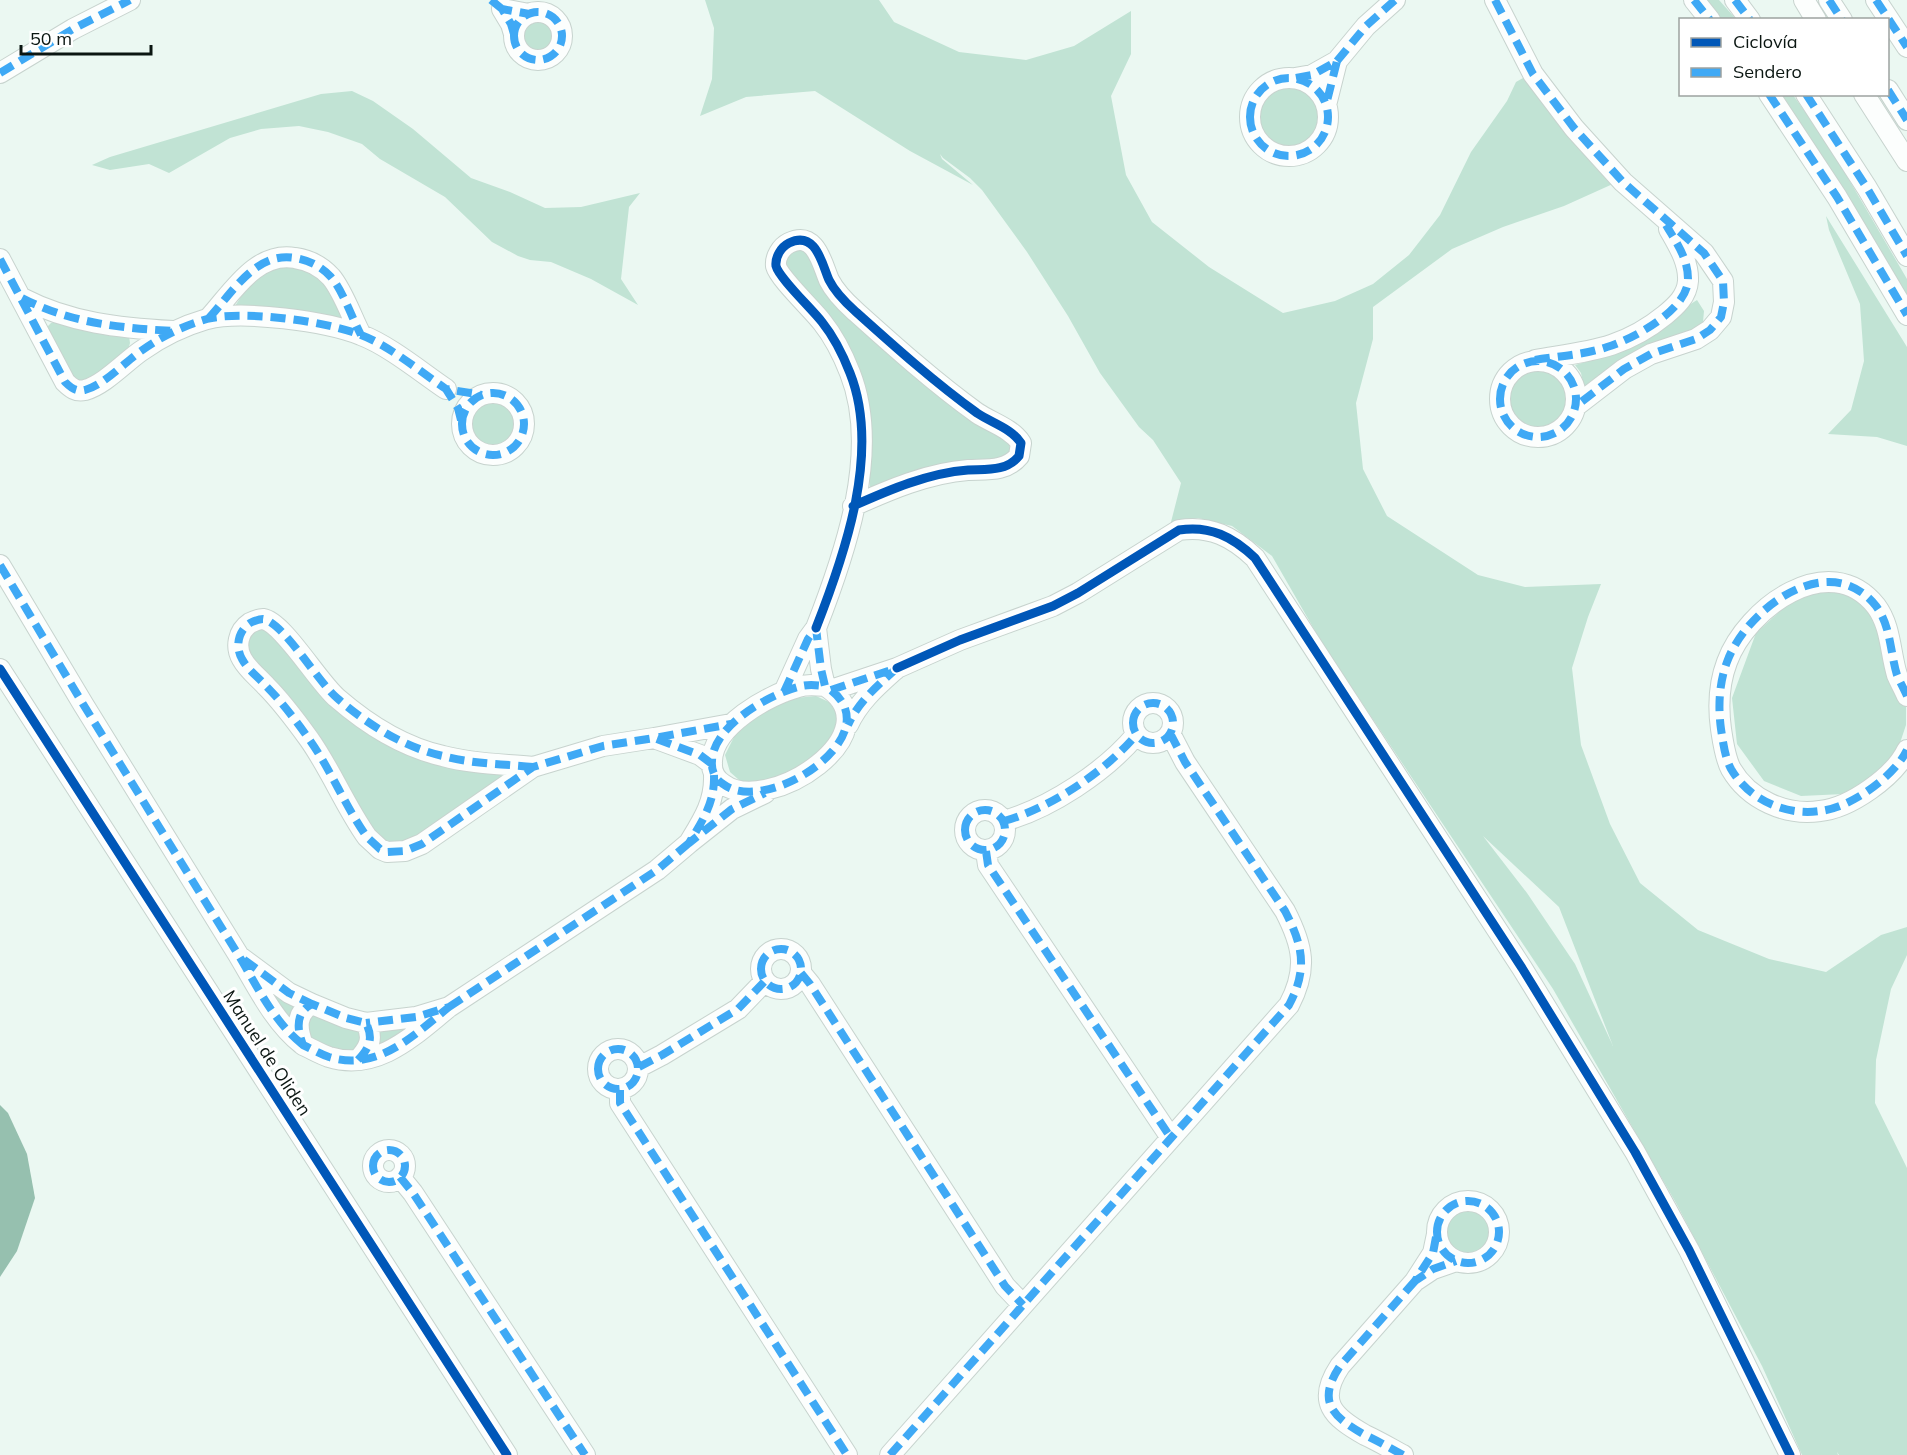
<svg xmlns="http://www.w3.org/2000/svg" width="1907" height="1455" font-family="Mulish,sans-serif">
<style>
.green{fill:#c1e3d4;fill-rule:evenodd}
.water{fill:#96c0af}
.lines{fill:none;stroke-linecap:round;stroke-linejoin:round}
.minor-casing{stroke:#c7d3ce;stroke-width:22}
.minor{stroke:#fcfefd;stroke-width:20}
.quiet{stroke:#3fa9f5;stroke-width:8;stroke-dasharray:15 8;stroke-linecap:butt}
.cycleway-casing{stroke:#fff;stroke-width:13}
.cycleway{stroke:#0057b8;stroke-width:9}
.labels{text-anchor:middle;stroke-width:6;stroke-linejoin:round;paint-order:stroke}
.street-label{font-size:18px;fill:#0b1612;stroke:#fff}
</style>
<rect width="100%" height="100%" fill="#ebf8f2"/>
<path class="green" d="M705 0H879L894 22 959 52 1026 60 1074 46 1131 11V54L1111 96 1126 175 1152 222 1209 267 1283 313 1335 301 1373 284 1409 255 1440 215 1471 152 1507 101 1516 82 1523 78 1559 123 1615 183 1564 206 1503 227 1452 249 1373 307V339L1356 403 1363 469 1387 516 1478 575 1525 587 1601 584 1588 617 1572 668 1581 745 1610 824 1640 883 1698 930 1769 959 1826 972 1881 935 1907 927V955L1891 989 1876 1060 1875 1103 1907 1168V1455H1839L1837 1452 1838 1455H1802L1762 1366 1676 1203 1553 989 1322 643 1272 556 1232 526 1198 518 1171 522 1181 483 1153 440 1139 427 1100 373 1068 316 1027 252 982 190 970 178 943 158 940 154 942 159 973 185 910 151 815 91 746 97 700 116 712 79 714 28ZM1483 836 1559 907 1613 1046 1575 964 1527 893Z
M1704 0H1719L1736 19H1720Z
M519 36a19 19 0 1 1 38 0a19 19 0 1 1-38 0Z
M1258 117a32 32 0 1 1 64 0a32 32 0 1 1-64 0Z
M352 91 373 101 413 129 471 178 510 192 545 208 581 207 640 193 629 207 621 279 638 305 591 279 551 262 530 260 518 256 492 242 445 197 380 159 362 144 328 132 299 126 261 129 230 138 169 173 149 164 110 170 92 165 110 157 321 94Z
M1779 95H1793L1827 142 1907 279V302Z
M1826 216 1907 347V446L1877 437 1828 434 1851 410 1864 361 1860 304 1829 230Z
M805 248 821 273 1014 440 1010 453 997 459H981L924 471 881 489 870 487C867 464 872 441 870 418 866 358 822 316 786 271V260L790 251Z
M298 265 324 278 343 312 342 318 334 320 238 311 235 306 248 286 266 269Z
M1697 300 1704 311 1703 322 1696 330 1585 391 1581 373 1575 365 1610 355Z
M61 321 129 336 130 343 128 350 97 378 73 383 46 328 51 323Z
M1507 399a32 32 0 1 1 64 0a32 32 0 1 1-64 0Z
M468 423a25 25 0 1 1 50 0a25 25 0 1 1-50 0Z
M1823 590 1850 594 1882 616 1894 674 1906 707V725L1897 752 1870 779 1844 794 1801 796 1764 781 1737 744 1732 698 1756 633 1788 604Z
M254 629 266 630 280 638 334 706 503 776 432 829 391 847 377 839 244 651 245 637Z
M816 696 829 702 837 713V726L832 739 790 776 750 784 739 780 730 772 725 755 735 735 754 719 785 699Z
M266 983 297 1002 290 1024Z
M313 1012 362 1026V1049L349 1053 306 1040V1015Z
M422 1019 373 1051 374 1028Z
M1443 1231a25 25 0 1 1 50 0a25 25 0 1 1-50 0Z"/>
<path class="water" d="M0 1105 8 1113 27 1154 35 1198 17 1251 0 1277Z"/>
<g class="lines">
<g class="minor-casing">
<path id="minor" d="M1495 0 1533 74 1574 128 1623 182 1704 253 1723 281 1724 302 1721 317 1710 330 1696 339 1651 354 1624 369 1576 406
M1694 0 1710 20
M1735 0 1750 20
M1804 0 1816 20
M1829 0 1842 20
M1876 0 1907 47
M514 36a24 24 0 1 1 48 0a24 24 0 1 1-48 0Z
M514 34 511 24 502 9 529 14
M1337 61 1366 26 1395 0
M0 73 73 29 130 0
M1295 78 1312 75 1337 61 1326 105
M1250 117a39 39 0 1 1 78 0a39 39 0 1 1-78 0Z
M1888 90 1907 120
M1769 94 1837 197 1907 315
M1806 94 1867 188 1907 256
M1864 94 1907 161
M0 259 65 382C71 388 76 392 85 390 104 385 125 362 141 351 162 336 183 326 207 319 242 310 326 321 361 335 388 345 421 372 446 389
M22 298C70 323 120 328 173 331
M209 318C232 293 256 251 295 258 309 260 322 267 331 277 343 291 352 318 361 335
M1535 360C1587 351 1622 350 1665 315 1676 306 1687 296 1688 281 1689 262 1678 245 1669 229
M1500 399a38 38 0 1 1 76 0a38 38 0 1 1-76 0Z
M462 424a31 31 0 1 1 62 0a31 31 0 1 1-62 0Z
M0 565 83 704 239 956
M816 628C845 554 881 451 850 373 843 355 834 337 822 322 812 309 779 278 776 266 775 257 781 247 789 243 816 230 822 264 829 280 835 292 845 302 855 311 894 346 934 382 977 413 992 423 1011 428 1021 443L1019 456C1006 472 986 469 968 470 928 473 889 490 853 506
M897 668 960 640 1053 606 1078 593 1179 530C1210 525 1233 537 1255 558L1522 968 1635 1152 1689 1250 1790 1455
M0 669 507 1455
M831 690 897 668C877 686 859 701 848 725
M784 692 808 639 816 628 821 669 825 686C898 731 768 818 723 784 715 779 711 770 712 761 713 726 768 695 798 687 807 684 815 685 825 686
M1907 696C1904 689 1900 682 1897 675 1890 652 1891 626 1876 606 1829 547 1746 609 1727 662 1719 683 1718 707 1721 729 1723 742 1725 758 1731 769 1749 800 1786 816 1820 811 1850 808 1894 777 1907 750
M1133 723a20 20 0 1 1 40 0a20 20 0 1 1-40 0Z
M712 764 700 755 654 738 731 724
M533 767C503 764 472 764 443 756 403 747 367 724 337 698 318 682 283 622 263 619 258 619 254 621 250 623 238 631 235 647 242 659 248 670 258 677 266 686 282 702 296 721 309 739 331 770 345 806 367 837L380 849 387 852 405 851 422 844 533 767 603 746 654 738
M714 775C715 802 703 820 689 843L732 809 765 793
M965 830a20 20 0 1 1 40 0a20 20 0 1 1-40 0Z
M1004 821C1050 808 1105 772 1136 735
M986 851 988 865 1171 1138
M761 969a20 20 0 1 1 40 0a20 20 0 1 1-40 0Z
M801 973 810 984 1005 1286 1023 1305
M449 1007 657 870 689 843
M302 1044C274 1022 257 986 239 956L289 993 312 1004
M598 1069a20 20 0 1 1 40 0a20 20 0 1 1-40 0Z
M358 1060C369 1048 374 1039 366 1023L346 1018 312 1004C295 1013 297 1029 303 1045 312 1049 320 1054 329 1057 378 1072 414 1035 449 1007L416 1017 366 1023
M639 1067 662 1055 738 1009 764 982
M620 1090V1103L847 1455
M373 1166a16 16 0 1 1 32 0a16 16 0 1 1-32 0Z
M400 1177 413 1193 585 1455
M1437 1232a31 31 0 1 1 62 0a31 31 0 1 1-62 0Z
M1437 1234 1433 1253 1415 1281 1433 1269 1456 1261
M890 1455 1289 1005C1308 969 1303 946 1285 911L1185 762 1170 733
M1403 1455C1390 1448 1378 1441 1365 1435 1333 1417 1316 1402 1340 1366L1415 1281"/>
</g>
<use href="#minor" class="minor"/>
<path class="quiet" d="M491 0 502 9
M1495 0 1533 74 1574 128 1623 182 1704 253 1723 281 1724 302 1721 317 1710 330 1696 339 1651 354 1624 369 1576 406
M1694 0 1710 20
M1735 0 1750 20
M1829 0 1842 20
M1876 0 1907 47
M514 36a24 24 0 1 1 48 0a24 24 0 1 1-48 0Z
M514 34 511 24 502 9 529 14
M1337 61 1366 26 1395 0
M0 73 73 29 130 0
M1296 78 1312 75 1337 61 1326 105
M1250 117a39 39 0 1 1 78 0a39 39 0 1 1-78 0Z
M1888 90 1907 120
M1769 94 1837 197 1907 315
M1806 94 1867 188 1907 256
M0 259 65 382C71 388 76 392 85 390 104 385 125 362 141 351 162 336 183 326 207 319 242 310 326 321 361 335 388 345 421 372 446 389
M22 298C70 323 120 328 173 331
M209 318C232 293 256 251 295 258 309 260 322 267 331 277 343 291 352 318 361 335
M1535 360C1559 356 1584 355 1607 347 1633 339 1688 310 1688 279 1688 258 1676 242 1666 225
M1500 399a38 38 0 1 1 76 0a38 38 0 1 1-76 0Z
M462 424a31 31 0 1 1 62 0a31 31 0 1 1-62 0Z
M461 420 458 408 446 389 482 395
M0 565 83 704 239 956
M831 690 897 668C877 686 859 701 848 725
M784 692 808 639 816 628 821 669 825 686C898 731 768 818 723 784 715 779 711 770 712 761 713 726 768 695 798 687 807 684 815 685 825 686
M1907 696C1904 689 1900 682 1897 675 1890 652 1891 626 1876 606 1829 547 1746 609 1727 662 1719 683 1718 707 1721 729 1723 742 1725 758 1731 769 1749 800 1786 816 1820 811 1850 808 1894 777 1907 750
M1133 723a20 20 0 1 1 40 0a20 20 0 1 1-40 0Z
M712 764 700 755 654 738 731 724
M533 767C503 764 472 764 443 756 403 747 367 724 337 698 318 682 283 622 263 619 258 619 254 621 250 623 238 631 235 647 242 659 248 670 258 677 266 686 282 702 296 721 309 739 331 770 345 806 367 837L380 849 387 852 405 851 422 844 533 767 603 746 654 738
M714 775C715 802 703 820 689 843L732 809 765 793
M965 830a20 20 0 1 1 40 0a20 20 0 1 1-40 0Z
M1004 821C1050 808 1105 772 1136 735
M986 851 988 865 1171 1138
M761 969a20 20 0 1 1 40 0a20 20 0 1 1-40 0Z
M801 973 810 984 1005 1286 1023 1305
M449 1007 657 870 689 843
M302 1044C274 1022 257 986 239 956L289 993 312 1004
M598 1069a20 20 0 1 1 40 0a20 20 0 1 1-40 0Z
M358 1060C369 1048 374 1039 366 1023L346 1018 312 1004C295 1013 297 1029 303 1045 312 1049 320 1054 329 1057 378 1072 414 1035 449 1007L416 1017 366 1023
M639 1067 662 1055 738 1009 764 982
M620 1090V1103L847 1455
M373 1166a16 16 0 1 1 32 0a16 16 0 1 1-32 0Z
M400 1177 413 1193 585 1455
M1437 1232a31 31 0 1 1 62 0a31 31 0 1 1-62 0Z
M1436 1237 1433 1253 1415 1281 1433 1269 1456 1261
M890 1455 1289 1005C1308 969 1303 946 1285 911L1185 762 1170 733
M1403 1455C1390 1448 1378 1441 1365 1435 1333 1417 1316 1402 1340 1366L1415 1281"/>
<g class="cycleway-casing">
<path id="cycleway" d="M816 628C845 554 881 451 850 373 843 355 834 337 822 322 812 309 779 278 776 266 775 257 781 247 789 243 816 230 822 264 829 280 835 292 845 302 855 311 894 346 934 382 977 413 992 423 1011 428 1021 443L1019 456C1006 472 986 469 968 470 928 473 889 490 853 506
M897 668 960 640 1053 606 1078 593 1179 530C1210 525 1233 537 1255 558L1522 968 1635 1152 1689 1250 1790 1455
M0 669 507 1455"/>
</g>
<use href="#cycleway" class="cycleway"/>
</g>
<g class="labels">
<g class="street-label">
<text transform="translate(267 1053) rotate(57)" y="6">Manuel de Oliden</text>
</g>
</g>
<rect x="1679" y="18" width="210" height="78" fill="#ffffff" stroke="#9da2a0" stroke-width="1.5"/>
<rect x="1691" y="38" width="30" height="9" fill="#0057b8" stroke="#9da2a0" stroke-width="1.5"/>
<text x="1733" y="48" font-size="18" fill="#0b1612">Ciclovía</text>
<rect x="1691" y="68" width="30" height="9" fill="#3fa9f5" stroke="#9da2a0" stroke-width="1.5"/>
<text x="1733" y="78" font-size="18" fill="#0b1612">Sendero</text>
<path d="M21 45v9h130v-9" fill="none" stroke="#0b1612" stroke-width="3"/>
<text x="30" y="45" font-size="18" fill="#0b1612" stroke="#ffffff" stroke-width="4.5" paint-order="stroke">50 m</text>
</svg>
